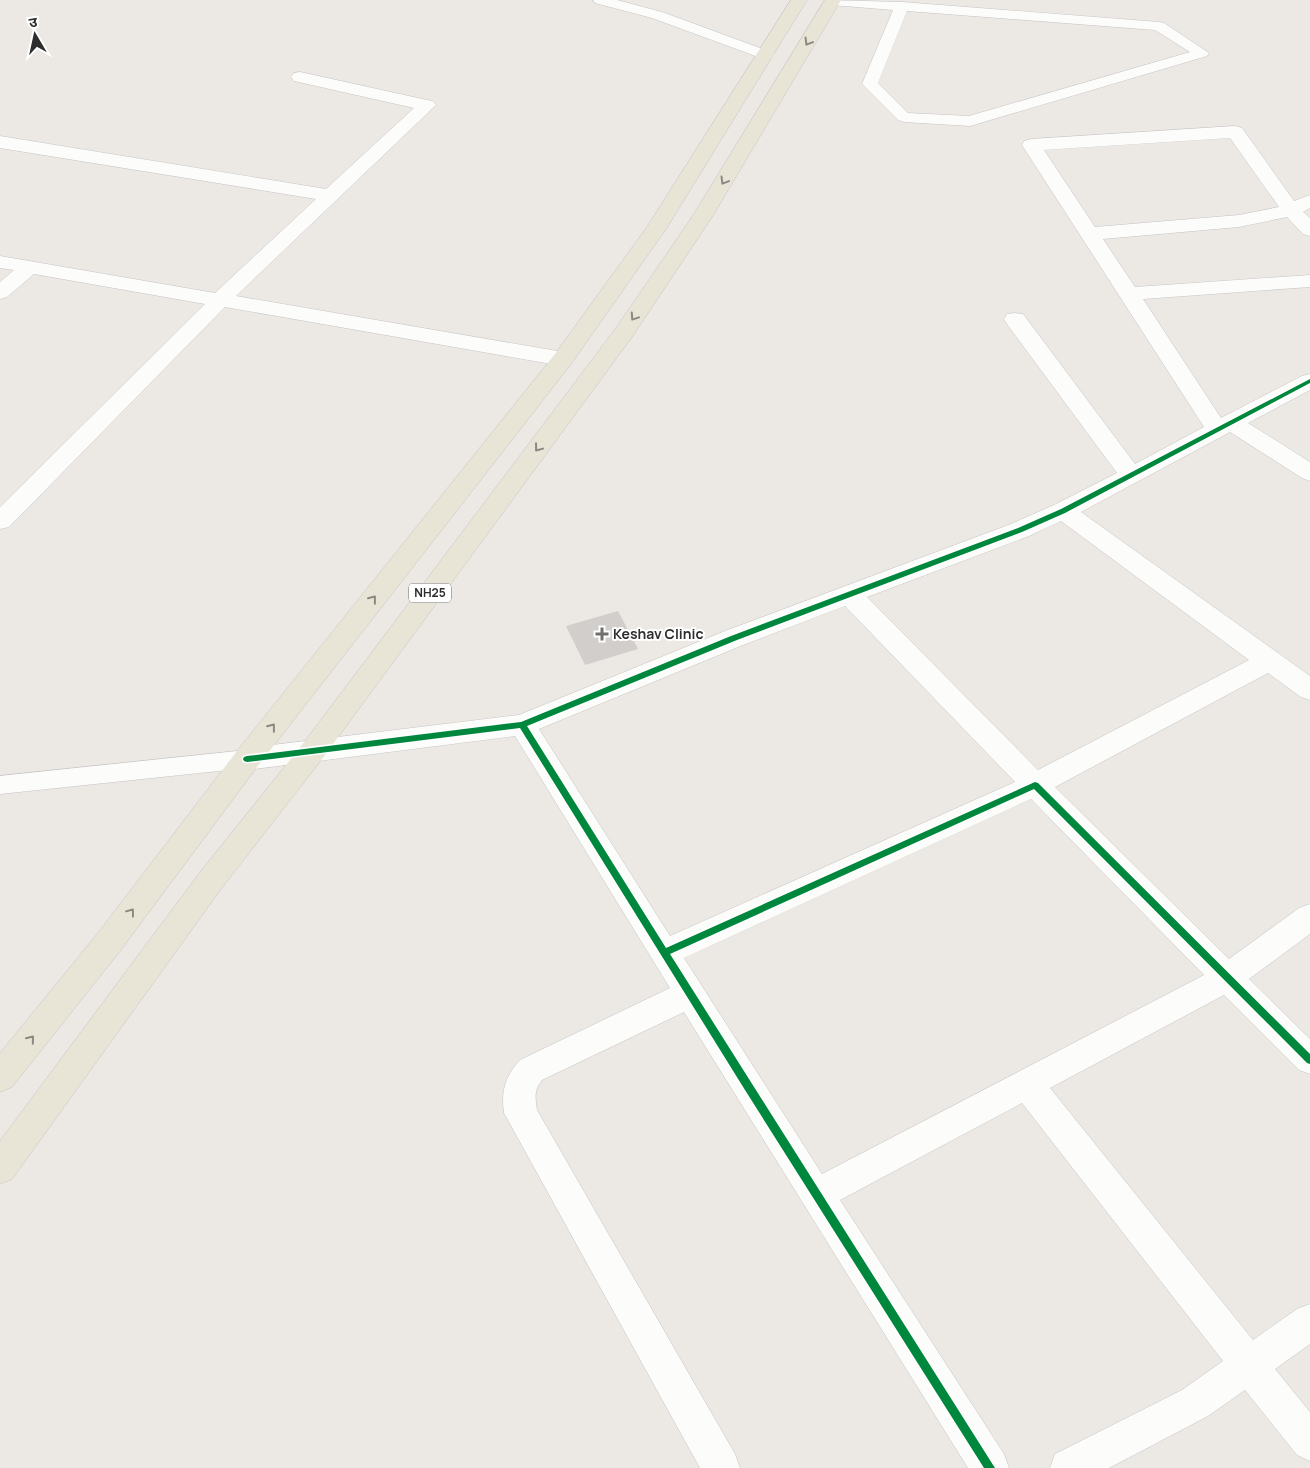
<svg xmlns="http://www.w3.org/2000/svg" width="1310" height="1468" font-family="Manrope,'Noto Sans Devanagari',sans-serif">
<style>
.building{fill:#d1cecb}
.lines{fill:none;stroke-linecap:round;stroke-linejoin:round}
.service-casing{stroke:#c5c4c5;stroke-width:1}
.minor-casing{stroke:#c5c4c5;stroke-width:1}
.primary-casing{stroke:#c6c5c4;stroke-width:1}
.service{fill:#fcfcfb;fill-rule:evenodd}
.minor{fill:#fcfcfb;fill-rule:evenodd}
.primary{fill:#e8e4d6;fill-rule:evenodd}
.cycleway-casing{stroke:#fff;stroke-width:3}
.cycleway{fill:#00873e;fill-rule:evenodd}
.oneway{stroke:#8b8982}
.poi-dot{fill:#706f6e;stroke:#fff;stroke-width:2}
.labels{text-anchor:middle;stroke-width:4;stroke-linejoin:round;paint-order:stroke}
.shield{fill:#fff;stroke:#6d6d6d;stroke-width:1}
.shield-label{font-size:12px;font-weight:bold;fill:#2e2e2e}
.poi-label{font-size:14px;font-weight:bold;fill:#2e2e2e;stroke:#fff;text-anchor:start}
</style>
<rect width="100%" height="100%" fill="#ece8e4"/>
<path class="building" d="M618 611 638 649 585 665 566 626Z"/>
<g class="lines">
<g class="service-casing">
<path id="service" d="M593 0H617L662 12 771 52 774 55 771 58H761L652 18 595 3Z
M826 0 902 2 1159 22 1164 23 1209 53 1207 56 970 126 904 122 898 120 862 84 893 10 832 5 827 4ZM907 11 1155 30 1190 52 969 116 908 113 878 83Z
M247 750 256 752 259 759 256 766 247 768 0 794V776Z"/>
</g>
<g class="minor-casing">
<path id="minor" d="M300 72 427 100 433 101 436 105 236 296 563 352 571 354 574 359 571 364 563 366 225 307 9 527 0 529V507L205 304 34 274 7 297 0 299V282L14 270 0 268V256L215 293 316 199 0 148V136L326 189 414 108 294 81 291 77 294 73Z
M1235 126 1242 128 1294 201 1310 195V208L1303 212 1310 218V236L1303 234 1287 217 1239 227 1103 239 1135 287 1310 275V287L1143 299 1221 418 1302 376 1310 374V390L1248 423 1310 462V481L1302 478 1230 432 1081 512 1310 676V700L1301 697 1268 673 1055 787 1229 959 1299 908 1310 904V934L1249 979 1310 1039V1074L1299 1070 1224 995 1050 1088 1253 1340 1297 1309 1310 1304V1344L1275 1369 1310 1412V1461L1297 1455 1245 1390 1208 1416 1109 1468H1050L1055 1454 1182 1390 1223 1361 1022 1103 840 1200 1004 1454 1009 1468H968L684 1012 542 1080C534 1090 535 1097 537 1110L735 1454 740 1468H700L504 1113C501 1092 505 1076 520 1060L670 988 515 736 247 770 237 767 233 759 237 751 247 748 519 715 725 631 1011 524 1054 505 1117 473 1007 324 1004 319 1007 314 1015 313 1023 314 1135 464 1204 427 1022 145 1024 141 1031 139ZM1230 138 1279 207 1239 215 1095 227 1044 150ZM1061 521 1249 660 1038 770 867 597 1029 536ZM845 606 1015 782 670 936 539 729 743 645ZM1031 799 1204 975 822 1174 684 958Z"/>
</g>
<g class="primary-casing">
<path id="primary" d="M791 0H807L666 229 571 364 257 767 120 951 12 1087 0 1092V1053L98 933 237 751 555 354 647 227Z
M825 0H841L712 217 632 337 322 759 221 889 12 1179 0 1184V1141L201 871 302 745 616 328 692 217Z"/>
</g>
<use href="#service" class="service"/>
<use href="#minor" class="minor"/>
<use href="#primary" class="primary"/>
<g class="cycleway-casing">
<path id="cycleway" d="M1310 379V383L1065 513 1022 532 737 640 527 726 666 948 1035 782 1038 783 1310 1054V1064L1307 1063 1034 789 670 954 995 1468H984L745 1090 520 728 247 762 244 761 243 759 244 757 247 756 521 722 731 636 1018 528 1061 509Z"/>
</g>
<use href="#cycleway" class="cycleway"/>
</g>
<defs><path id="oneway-chevron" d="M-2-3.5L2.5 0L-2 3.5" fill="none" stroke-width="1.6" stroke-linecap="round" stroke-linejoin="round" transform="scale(1.25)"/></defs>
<g class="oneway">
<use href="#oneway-chevron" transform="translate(808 42) rotate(121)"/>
<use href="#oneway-chevron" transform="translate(724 181) rotate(121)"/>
<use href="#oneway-chevron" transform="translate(634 317) rotate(124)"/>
<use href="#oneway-chevron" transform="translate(538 448) rotate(127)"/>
<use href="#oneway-chevron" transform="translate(373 599) rotate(-52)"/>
<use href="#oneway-chevron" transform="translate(272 727) rotate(-52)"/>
<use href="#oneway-chevron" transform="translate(131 912) rotate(-53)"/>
<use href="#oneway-chevron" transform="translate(31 1039) rotate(-51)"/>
</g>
<path class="poi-dot" d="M599.5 626.5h5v5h5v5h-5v5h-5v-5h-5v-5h5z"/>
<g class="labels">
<rect class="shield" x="409" y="583.5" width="42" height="19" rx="4"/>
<g class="shield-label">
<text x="430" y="597">NH25</text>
</g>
<g class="poi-label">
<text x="613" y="639">Keshav Clinic</text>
</g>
</g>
<g transform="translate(35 35) rotate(351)" stroke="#ffffff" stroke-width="4" paint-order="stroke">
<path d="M0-4L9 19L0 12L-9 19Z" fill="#2e2e2e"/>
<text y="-8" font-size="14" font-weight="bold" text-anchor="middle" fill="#2e2e2e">उ</text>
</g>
</svg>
